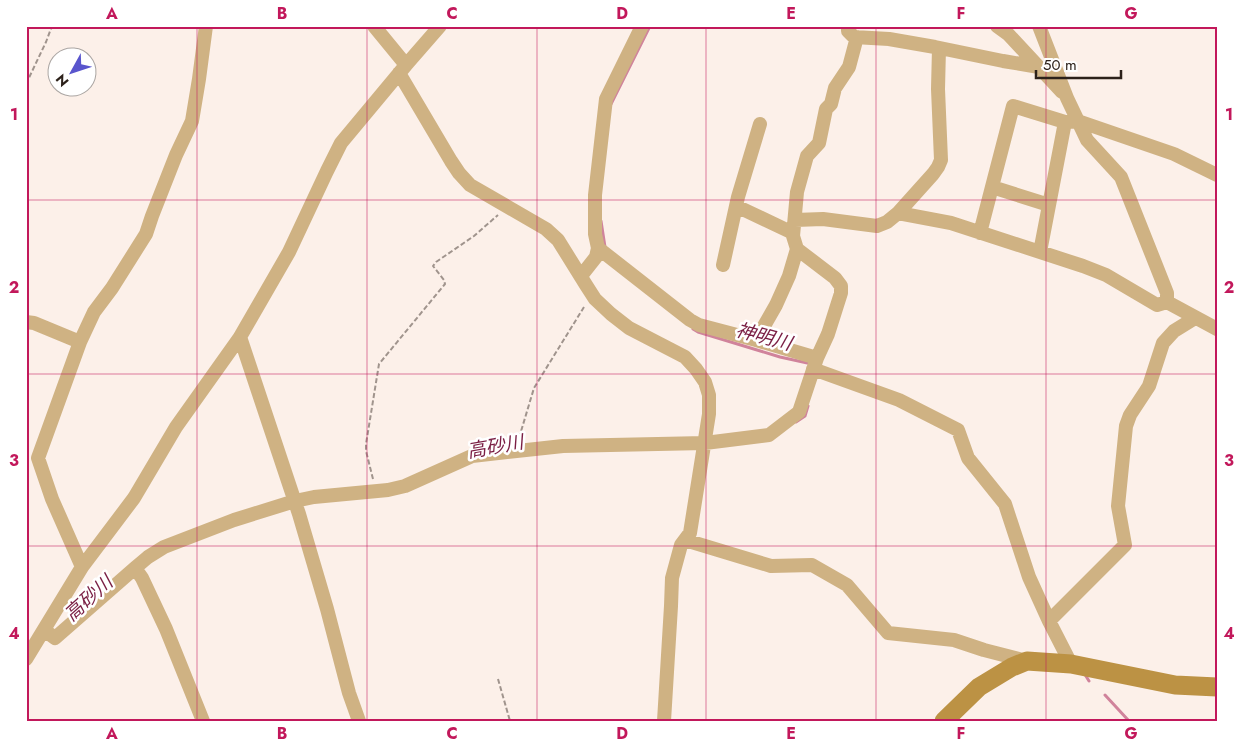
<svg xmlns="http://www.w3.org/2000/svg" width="1243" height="747" font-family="Jost,'Noto Sans JP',sans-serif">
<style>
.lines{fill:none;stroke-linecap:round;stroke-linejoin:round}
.stream{stroke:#d0839b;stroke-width:3}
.path{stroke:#a0948d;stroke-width:2;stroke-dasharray:5 2.5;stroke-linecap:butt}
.street{stroke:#cfb283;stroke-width:14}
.secondary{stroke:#bc9244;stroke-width:19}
.grid{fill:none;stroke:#c2185b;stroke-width:1;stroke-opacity:0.55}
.labels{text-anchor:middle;stroke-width:5;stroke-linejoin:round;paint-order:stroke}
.water-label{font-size:19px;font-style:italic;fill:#7a1e44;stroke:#fff}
.neatline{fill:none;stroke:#c2185b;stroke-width:2}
.grid-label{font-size:16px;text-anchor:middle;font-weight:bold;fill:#c2185b}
</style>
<rect width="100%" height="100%" fill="#fcf0e9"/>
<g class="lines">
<path class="stream" d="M611 104 650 26
M601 221 605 247
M693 329 698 332 780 357 812 364
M796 422 805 416 808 406
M1084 673 1089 681
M1105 695 1129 721"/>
<path class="path" d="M26 84 46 42 52 26
M519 438 534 388 584 307
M373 479 366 451V444L379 364 445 284 444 280 433 266 436 262 474 236 498 215
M498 679 510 721"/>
<path class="street" d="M374 26 406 65
M642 26 606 99 595 195V234L598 248 690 320 699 325 756 340 817 358
M848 26V31L854 37 889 39 935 47 1003 61 1039 67
M997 26 1008 34 1062 92
M1039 26 1067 98 1087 140 1121 177 1167 293V302L1217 329
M399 73 451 161 459 173 470 185 546 229 558 240 586 285 595 299 611 314 629 328 685 357 696 369 705 382 709 395V414L690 533 681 545 672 578 671 606 664 721
M992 187 1049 205
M736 206 793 233
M898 213 951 223 1083 266 1106 275 1157 305 1167 302
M795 220 823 219 877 226 887 222 898 213 933 174 938 167 941 160 938 89 939 48
M980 233 1013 106 1065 122 1078 121 1174 154 1217 175
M1040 252 1065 122
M723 265 738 197 760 124
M581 276 596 257 598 248
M26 322 34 323 80 342
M240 337 299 514 327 609 349 693 359 721
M756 340 776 305 789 276 797 249
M813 369 899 400 958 430 968 458 1005 504 1029 577 1049 621 1071 664
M685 540 771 566 812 565 847 585 888 633 954 640 984 650 1027 661
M82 567 52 499 38 458 80 342 94 312 112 288 146 234 152 216 176 155 192 121 199 79 206 26
M135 568 142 578 166 629 203 721
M1049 621 1125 545 1118 506 1126 426 1130 415 1149 386 1163 343 1174 331 1195 318
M44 630 55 638 135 568 148 557 164 547 234 520 295 501 314 497 388 490 405 486 472 456 563 446 705 443 769 435 799 412 817 358 828 334 841 293V286L835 278 797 249 793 236 797 192 807 156 819 143 826 109 831 104 835 88 849 67 857 37
M26 659 82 567 134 498 176 427 240 337 289 252 327 171 341 143 406 65 440 26"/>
<path class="secondary" d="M944 721 979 687 1012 667 1027 661 1071 664 1175 685 1217 687"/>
</g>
<path class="grid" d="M197 26V721M367 26V721M537 26V721M706 26V721M876 26V721M1046 26V721M26 200H1217M26 374H1217M26 546H1217"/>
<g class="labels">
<g class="water-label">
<text transform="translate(764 336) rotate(15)" y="7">神明川</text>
<text transform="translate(495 446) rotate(-10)" y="7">高砂川</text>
<text transform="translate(88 598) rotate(-42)" y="7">高砂川</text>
</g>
</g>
<rect width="1243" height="747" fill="none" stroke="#ffffff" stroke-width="55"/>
<g transform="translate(72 72) rotate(230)"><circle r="24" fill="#ffffff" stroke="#aba6a3"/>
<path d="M0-4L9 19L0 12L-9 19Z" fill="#5955cd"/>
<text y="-8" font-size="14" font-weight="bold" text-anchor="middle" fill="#2c211a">N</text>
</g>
<path d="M1036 70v8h85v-8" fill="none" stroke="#2c211a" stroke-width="2.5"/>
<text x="1043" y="70" font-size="15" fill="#2c211a" stroke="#ffffff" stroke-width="4" paint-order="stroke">50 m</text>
<rect x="28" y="28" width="1188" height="692" class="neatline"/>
<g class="grid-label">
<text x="112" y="19">A</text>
<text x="282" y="19">B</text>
<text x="452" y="19">C</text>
<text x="622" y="19">D</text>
<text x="791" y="19">E</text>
<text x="961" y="19">F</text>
<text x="1131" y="19">G</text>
<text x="14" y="120">1</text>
<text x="1229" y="120">1</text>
<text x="14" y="293">2</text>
<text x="1229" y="293">2</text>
<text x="14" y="466">3</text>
<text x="1229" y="466">3</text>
<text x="14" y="639">4</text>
<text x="1229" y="639">4</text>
<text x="112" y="739">A</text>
<text x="282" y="739">B</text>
<text x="452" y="739">C</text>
<text x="622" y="739">D</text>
<text x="791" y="739">E</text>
<text x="961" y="739">F</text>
<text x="1131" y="739">G</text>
</g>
</svg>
